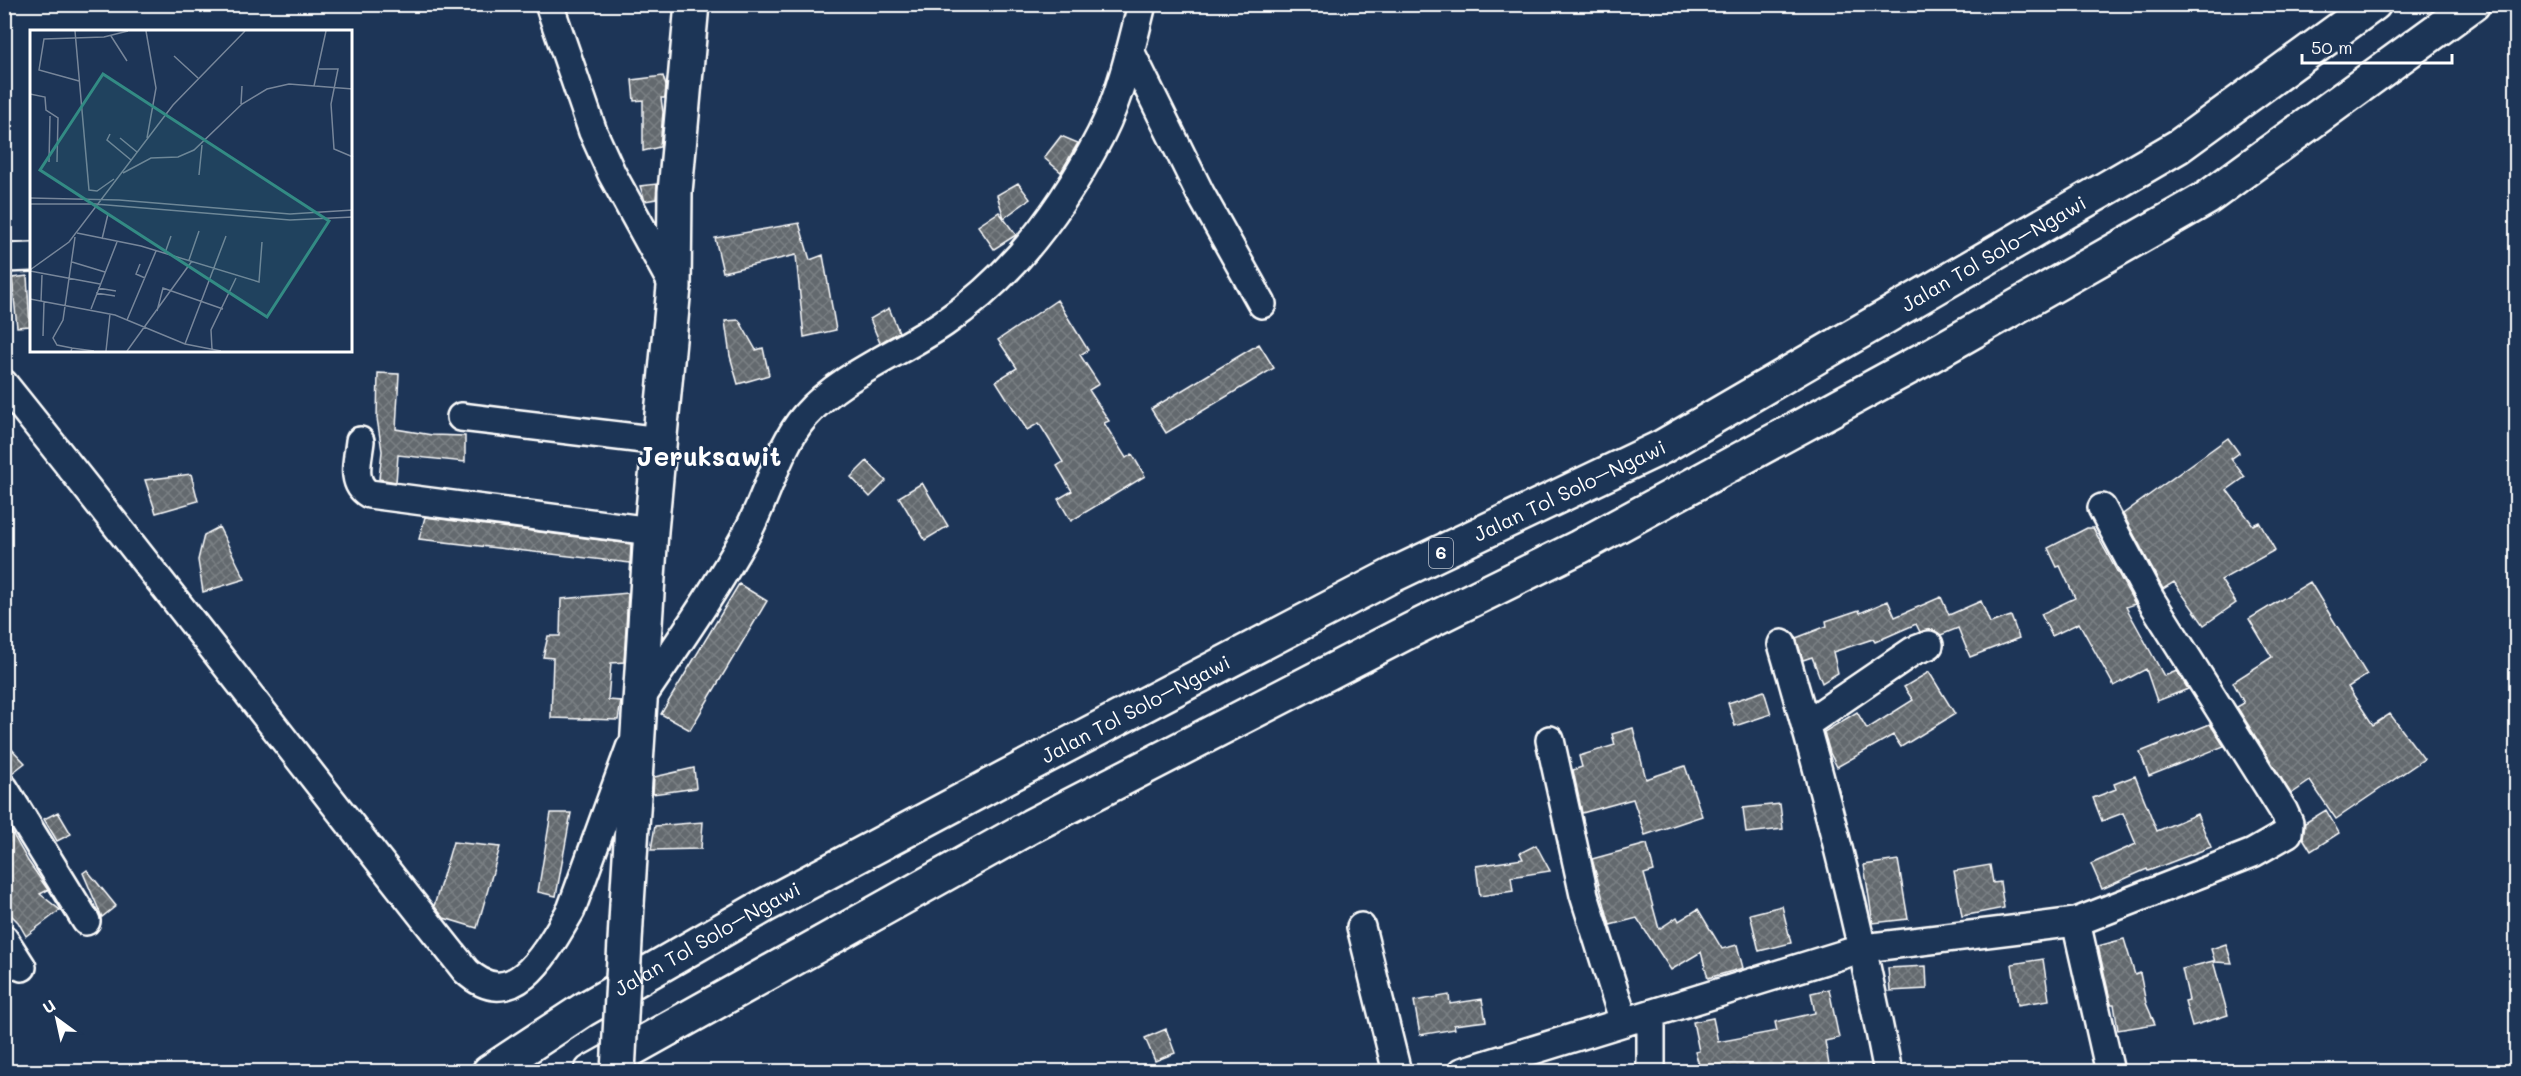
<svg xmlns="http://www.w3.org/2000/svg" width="2521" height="1076" font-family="Mali,sans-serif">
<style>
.building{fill:url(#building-cross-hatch);stroke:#fff;stroke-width:1.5}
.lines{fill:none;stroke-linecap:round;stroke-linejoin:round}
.minor-casing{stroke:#fff;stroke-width:32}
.major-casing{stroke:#fff;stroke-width:38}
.highway-casing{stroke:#fff;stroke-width:38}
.minor{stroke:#1d3557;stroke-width:27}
.major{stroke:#1d3557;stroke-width:33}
.highway{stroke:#1d3557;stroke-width:33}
.major-bridge-casing{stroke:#fff;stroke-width:38;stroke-linecap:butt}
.major-bridge{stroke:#1d3557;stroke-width:33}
.labels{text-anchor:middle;stroke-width:4.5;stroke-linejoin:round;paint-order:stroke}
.shield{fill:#1d3557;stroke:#bbc2cd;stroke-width:1.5}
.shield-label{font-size:18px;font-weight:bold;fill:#fff}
.street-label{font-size:20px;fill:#fff;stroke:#1d3557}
.district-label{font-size:26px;font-weight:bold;fill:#fff;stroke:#1d3557}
.inset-road{fill:none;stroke:#77869a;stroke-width:1.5}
.view{fill:#338b84;fill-opacity:0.15;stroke:#338b84;stroke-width:3}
.inset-edge{fill:none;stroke:#fff;stroke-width:3}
</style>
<defs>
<pattern id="building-cross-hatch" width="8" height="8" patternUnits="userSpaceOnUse" patternTransform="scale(1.5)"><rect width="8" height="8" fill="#63696e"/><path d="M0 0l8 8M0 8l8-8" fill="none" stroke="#7a8084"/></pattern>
</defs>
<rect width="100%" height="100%" fill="#1d3557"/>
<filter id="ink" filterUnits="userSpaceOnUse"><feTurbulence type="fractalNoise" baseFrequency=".0167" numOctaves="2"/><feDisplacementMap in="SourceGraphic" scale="12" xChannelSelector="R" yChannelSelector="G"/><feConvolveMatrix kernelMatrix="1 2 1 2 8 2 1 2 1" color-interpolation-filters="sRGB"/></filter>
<g filter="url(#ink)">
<path class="building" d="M663 76 666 86 665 98H661L663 112 660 147 643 151V100L634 101 632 80Z
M1061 136 1078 143 1061 172 1044 158Z
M1018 183 1030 199 1004 218 997 195Z
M657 184 656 199 645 201 640 186Z
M999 212 1016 235 994 249 978 226Z
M799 223 810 260 823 255 836 330 804 337 796 255 723 272 715 238Z
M27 276 30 326 17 327 12 278Z
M1057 300 1088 350 1080 355 1099 384 1089 390 1109 421 1104 423 1126 458 1132 454 1145 476 1071 521 1058 499 1072 491 1057 466 1063 462 1039 423 1027 430 996 381 1017 368 998 340Z
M889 308 899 332 880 343 870 319Z
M739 320 756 350 763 348 769 375 738 384 730 356 725 321Z
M1259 344 1274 368 1166 433 1151 409Z
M378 373 399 374 396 429 432 435 465 436V462L398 455 396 482 379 479 382 451 377 418Z
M2228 438 2239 453 2231 459 2245 477 2227 490 2253 525 2259 522 2275 550 2221 580 2236 603 2204 625 2174 582 2163 589 2123 514Z
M867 461 886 481 870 497 851 477Z
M191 474 198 501 156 513 145 480Z
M922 483 948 526 925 540 899 497Z
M425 517 631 544 630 563 419 539Z
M219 527 245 579 203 592 198 560 204 535Z
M2087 528H2093L2135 604 2126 607 2164 676 2177 671 2188 689 2157 701 2146 669 2114 686 2079 623 2052 636 2041 614 2075 598 2060 566 2057 567 2048 548Z
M2310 582 2367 675 2348 687 2373 725 2390 714 2424 759 2336 819 2310 781 2291 794 2237 707 2244 703 2233 682 2272 657 2249 619Z
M739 584 767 601 690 730 661 714Z
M628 593 624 662 611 663 608 700 621 701 618 720 551 718 553 658 543 657 548 636H560L561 599Z
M1941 597 1949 615 1981 601 1990 623 2011 616 2019 638 1970 657 1958 628 1941 635 1932 630 1920 632 1916 624 1875 642 1873 639 1833 652 1838 673 1822 683 1812 657 1803 660 1796 638 1827 626 1826 621 1859 610 1860 613 1888 601 1895 617Z
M1929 672 1955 714 1901 747 1893 735 1837 767 1830 753 1824 732 1857 712 1867 729 1913 700 1904 687Z
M1764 691 1771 714 1735 726 1728 703Z
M2210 724 2224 746 2149 776 2140 752Z
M1633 728 1646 779 1685 766 1702 816 1645 835 1633 799 1582 813 1573 770 1582 767 1579 756 1615 745 1612 734Z
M4 741 25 763 12 773 4 763Z
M694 768 696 788 653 794 654 777Z
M2135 776 2157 831 2197 814 2211 847 2148 871 2147 869 2102 889 2091 864 2136 844 2123 813 2102 821 2093 798 2116 789 2114 784Z
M1780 804 1783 829 1746 833 1743 808Z
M2326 810 2339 833 2311 851 2303 838 2305 823Z
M58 812 71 834 57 841 44 819Z
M551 813H571L556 896 538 892Z
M4 819 28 861 48 890 40 894 60 910 26 936 18 922 4 908Z
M703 822 701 849 651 850 655 826Z
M453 842 500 847 477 928 444 918 434 906Z
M1647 844 1654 871 1644 874 1659 929 1677 917 1679 921 1698 909 1722 949 1737 945 1743 968 1708 978 1701 952 1671 970 1637 918 1610 925 1592 859Z
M1536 845 1550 871 1511 877 1513 891 1480 896 1476 866 1523 859 1520 853Z
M1898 860 1908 919 1873 923 1864 865Z
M1990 865 1993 883 2000 882 2004 908 1962 916 1954 871Z
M87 870 116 906 102 917 83 873Z
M1782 906 1791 943 1759 951 1750 914Z
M2124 939 2135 975 2140 973 2146 1003 2155 1024 2118 1030 2114 1004H2111L2098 946Z
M2226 944 2232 963 2215 962 2211 949Z
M2043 959 2049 1000 2018 1005 2012 964Z
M2213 961 2228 1015 2192 1026 2185 1001 2189 1000 2182 969Z
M1926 966 1927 989 1890 991 1888 968Z
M1829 989 1839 1038 1825 1041 1830 1071H1701L1695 1052 1699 1051 1693 1022 1713 1018 1718 1042 1777 1031 1775 1022 1815 1013 1811 993Z
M1449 995 1450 1004 1482 999 1486 1021 1454 1025 1455 1029 1420 1035 1414 1001Z
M1166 1029 1175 1053 1155 1061 1145 1038Z"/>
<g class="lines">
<g class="minor-casing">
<path id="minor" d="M549 4 593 132 612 174 674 287
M1130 51 1200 193 1262 304
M4 258 32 257
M4 384C160 578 311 776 466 971 515 1017 549 947 571 910L630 748
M461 417 660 441
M360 441C358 460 350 483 369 494L651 531
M1782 644C1824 785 1860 927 1888 1072
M640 700C677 645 715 591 747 533 767 497 778 447 805 416 842 374 899 354 944 323 1012 277 1064 206 1101 134 1120 97 1132 45 1142 4
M1806 724 1913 651 1929 645
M1550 740 1584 895 1624 1022
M4 788 86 921
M2076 922 2110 1072
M1361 927 1397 1072
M4 939 22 967
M1462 1072 1864 948 2076 922 2253 853 2288 833 2289 823 2283 810 2151 600 2102 508
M1651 1072V1014"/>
</g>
<g class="major-casing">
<path id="major" d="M627 904 651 531 674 287 675 192 692 4"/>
</g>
<g class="highway-casing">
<g id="highway">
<path id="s1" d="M489 1072 583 1010 764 906 1006 777 1391 576 1662 447 2179 146 2374 4"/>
<path d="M591 1072 1031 826 1411 630 1579 547 1928 357 2207 198 2473 4"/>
</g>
</g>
<use href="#minor" class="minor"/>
<use href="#major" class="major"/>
<use href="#highway" class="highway"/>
<g class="major-bridge-casing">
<path id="major-bridge" d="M618 1072 627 904"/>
</g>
<use href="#major-bridge" class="major-bridge"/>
</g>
</g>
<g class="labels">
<rect class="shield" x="1429" y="538" width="24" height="30" rx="4.5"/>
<g class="shield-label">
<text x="1441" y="559">6</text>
</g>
<g class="street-label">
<text dy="7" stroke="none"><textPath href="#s1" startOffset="1714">Jalan Tol Solo–Ngawi</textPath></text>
<text dy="7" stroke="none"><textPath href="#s1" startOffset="1228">Jalan Tol Solo–Ngawi</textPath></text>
<text dy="7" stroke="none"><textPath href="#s1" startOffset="742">Jalan Tol Solo–Ngawi</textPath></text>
<text dy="7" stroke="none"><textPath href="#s1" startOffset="256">Jalan Tol Solo–Ngawi</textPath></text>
</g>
<g class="district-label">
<text x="709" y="466">Jeruksawit</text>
</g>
</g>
<g transform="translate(30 30)">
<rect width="322" height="322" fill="#1d3557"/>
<path class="inset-road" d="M45 1 59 160 67 161 84 149M116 1 126 58 117 108M81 6 97 31M144 26 168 48M289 39H308L301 74 304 119 323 127M49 51 9 40 14 9 74 7 98 1M284 56 296 1M0 64 15 67 16 80 28 88 27 132M211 74 212 56M80 104 77 110 101 130M90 108 107 122M19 132 20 86M93 143 121 128 148 127 164 120 212 74 237 59 259 54 323 59M169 145 172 115M0 168 89 170 260 184 323 180M0 174H65L260 190 323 187M47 203 111 216 229 252 232 212M72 209 78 184M135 223 141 206M159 230 169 201M42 232 75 242M110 234 106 244 115 248M0 240 39 212 143 75 215 1M0 241 70 254M68 258 86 261M66 263 85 266M0 269 85 285 155 314 191 321M11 271 12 245M61 279 87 212M127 281 133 258 193 279M97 290 126 221M13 306 14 272M155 314 196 206M42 318 27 315 23 308 33 290 45 207M182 319 181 300 206 248M41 321 42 318 64 321M76 321 80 284M97 321 162 231"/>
<path class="view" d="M73 44 299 191 237 287 10 140Z"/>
<rect width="322" height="322" class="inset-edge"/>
</g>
<rect width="2521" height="1076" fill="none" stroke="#1d3557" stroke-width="24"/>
<rect x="12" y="12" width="2497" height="1052" fill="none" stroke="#fff" stroke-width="2" filter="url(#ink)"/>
<g transform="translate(57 1019) rotate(327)" stroke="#1d3557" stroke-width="4.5" paint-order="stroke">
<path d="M0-4.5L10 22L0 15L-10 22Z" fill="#ffffff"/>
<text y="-9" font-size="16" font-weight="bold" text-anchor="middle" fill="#ffffff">U</text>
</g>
<path d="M2302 54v9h150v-9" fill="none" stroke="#ffffff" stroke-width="3"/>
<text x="2311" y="54" font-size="18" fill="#ffffff" stroke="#1d3557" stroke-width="4.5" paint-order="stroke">50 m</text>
</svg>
